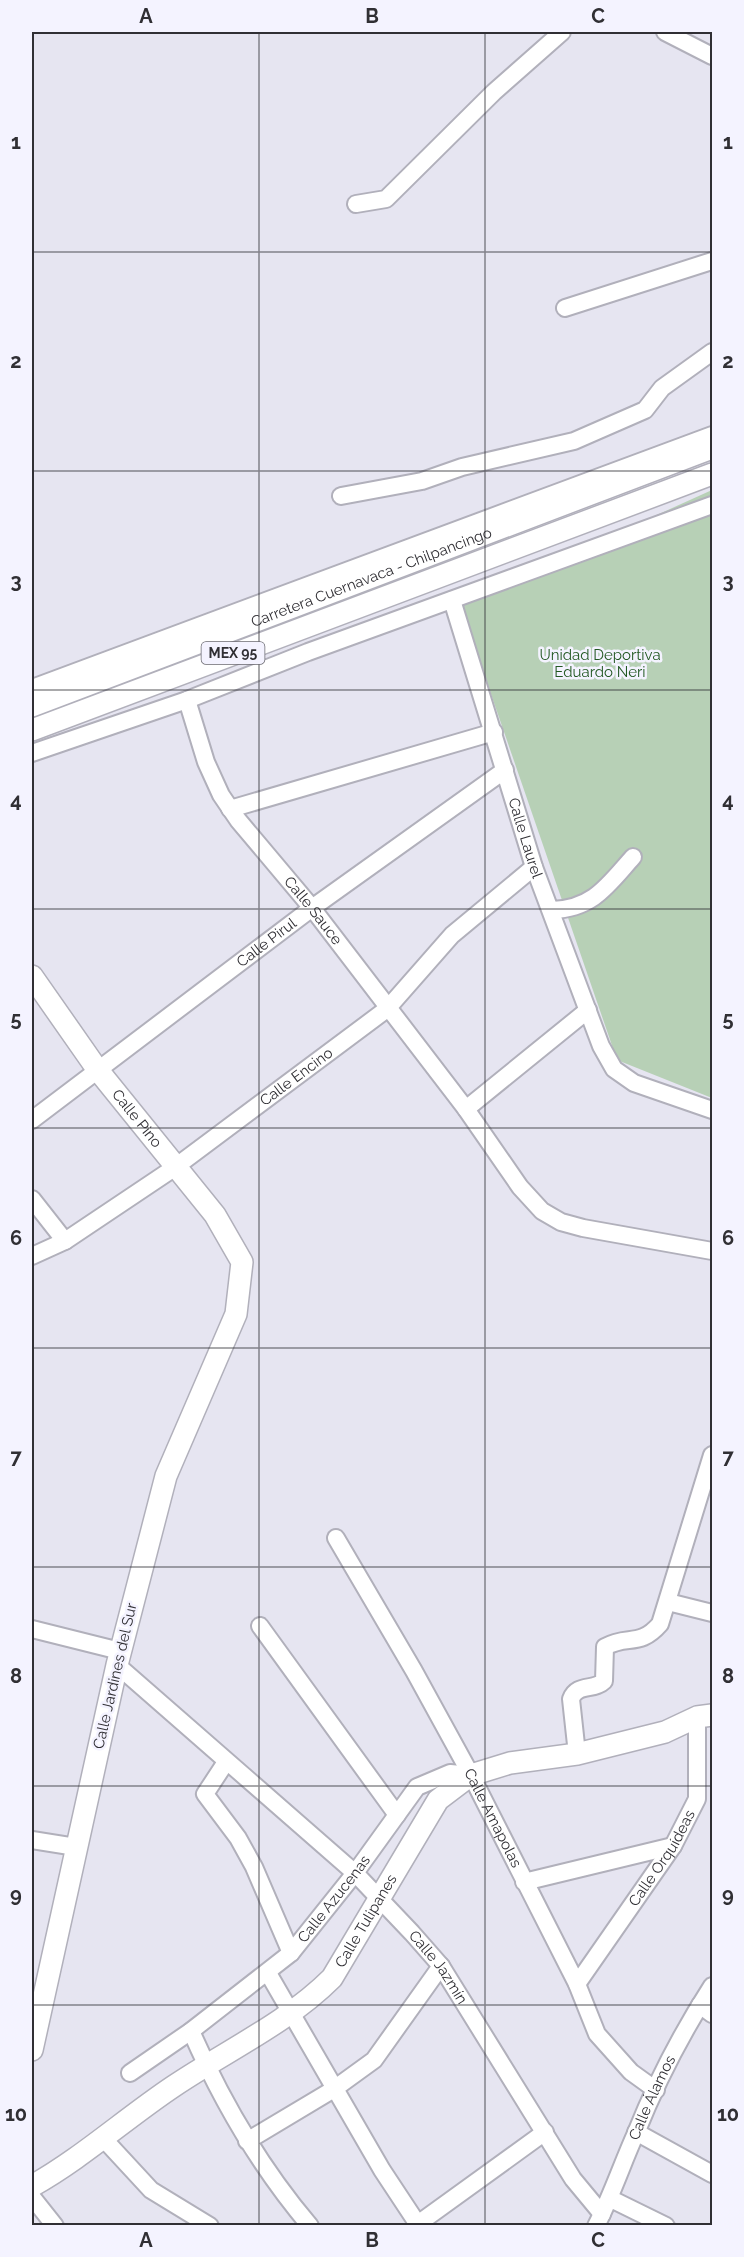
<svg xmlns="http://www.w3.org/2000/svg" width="744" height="2257" font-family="Raleway,sans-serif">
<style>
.green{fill:#b7d0b6}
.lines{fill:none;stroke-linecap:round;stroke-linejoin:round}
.minor-casing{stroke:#b1b0bb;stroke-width:20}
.major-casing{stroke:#b1b0bb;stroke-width:24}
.minor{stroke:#fff;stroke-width:16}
.major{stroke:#fff;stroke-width:21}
.grid{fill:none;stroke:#302f34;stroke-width:1.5;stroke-opacity:0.55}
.labels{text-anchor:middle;stroke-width:5;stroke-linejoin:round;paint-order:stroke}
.shield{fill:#f4f3ff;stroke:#6b6a71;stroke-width:1.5}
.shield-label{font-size:14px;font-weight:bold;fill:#302f34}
.street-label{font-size:15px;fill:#302f34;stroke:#f4f3ff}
.park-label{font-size:15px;fill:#225822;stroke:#f4f3ff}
.neatline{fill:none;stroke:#302f34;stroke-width:2}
.grid-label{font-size:20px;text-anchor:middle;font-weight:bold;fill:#302f34}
</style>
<rect width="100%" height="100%" fill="#e6e5f1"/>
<path class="green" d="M712 490V1098L617 1060 460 604Z"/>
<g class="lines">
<g class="minor-casing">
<g id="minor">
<path d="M665 32 712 56"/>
<path d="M356 204 386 199 494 92 562 32"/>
<path d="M565 308 712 261"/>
<path d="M341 496 422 481 462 467 574 441 645 410 662 388 712 352"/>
<path id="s1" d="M452 600 534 867 601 1046 614 1069 634 1083 712 1110"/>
<path d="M32 688 712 435"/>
<path id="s2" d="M187 700 206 762 221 795 238 820 312 908 466 1109 520 1187 542 1211 561 1222 583 1228 712 1251"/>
<path d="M32 753 187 700 308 652 712 505"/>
<path d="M230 809 494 732"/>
<path d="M552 910C593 909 608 885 633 857"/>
<path d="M466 1109 588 1010"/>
<path id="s3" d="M32 1120 312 908 505 770"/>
<path d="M32 1199 65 1241"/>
<path id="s4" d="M32 1256 65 1241 174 1168 387 1009 452 935 534 867"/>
<path id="s5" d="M336 1538 414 1671 471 1775 577 1984 597 2034 631 2072 656 2090"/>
<path d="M668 1602 712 1613"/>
<path d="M260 1626 397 1815"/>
<path d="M32 1629 120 1651"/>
<path id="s6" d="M117 1665 355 1873 412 1933 441 1966 573 2179 602 2214"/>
<path d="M577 1754 571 1699C577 1683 594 1691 604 1681L605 1647C628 1634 639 1648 660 1624L712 1455"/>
<path d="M226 1762 205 1794 238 1838 254 1867 291 1953"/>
<path d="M32 1840 76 1847"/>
<path d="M524 1882 673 1846"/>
<path d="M268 1973 382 2170 419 2226"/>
<path id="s7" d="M577 1984 673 1846 697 1799V1717"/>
<path d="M700 2005 712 2014"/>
<path d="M191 2031C222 2102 260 2167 310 2226"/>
<path id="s8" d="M130 2073 191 2031 291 1953 355 1873 417 1787 450 1773 471 1775"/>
<path d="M636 2132 712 2174"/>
<path d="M102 2137 151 2190 210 2226"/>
<path d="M247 2141 334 2089 374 2060 441 1966"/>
<path d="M32 2197 55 2226"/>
<path d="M611 2199 666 2226"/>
<path d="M415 2226 545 2132"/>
<path id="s9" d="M596 2226C612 2195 622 2164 636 2133 656 2083 683 2031 712 1986"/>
</g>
</g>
<g class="major-casing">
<g id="major">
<path id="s10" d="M32 706 712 448"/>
<path d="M32 730 712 474"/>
<path id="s11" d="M32 976 97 1069 215 1215 242 1262 236 1314 166 1476 117 1665 32 2050"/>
<path id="s12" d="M32 2186C82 2158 126 2118 174 2086 226 2051 287 2023 332 1978L438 1800 471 1775 510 1763 577 1754 665 1732 697 1717 712 1715"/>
</g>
</g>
<use href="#minor" class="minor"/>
<use href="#major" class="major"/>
</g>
<path class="grid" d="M259 32V2226M485 32V2226M32 252H712M32 471H712M32 690H712M32 909H712M32 1128H712M32 1348H712M32 1567H712M32 1786H712M32 2005H712"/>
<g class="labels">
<rect class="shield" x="201.5" y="642" width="63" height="22" rx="4.5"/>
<g class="shield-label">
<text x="233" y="658">MEX 95</text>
</g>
<g class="street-label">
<text dy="5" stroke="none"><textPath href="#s10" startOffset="363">Carretera Cuernavaca - Chilpancingo</textPath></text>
<text dy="5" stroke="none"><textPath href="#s1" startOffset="249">Calle Laurel</textPath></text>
<text dy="5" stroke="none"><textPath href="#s2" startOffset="249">Calle Sauce</textPath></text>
<text dy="5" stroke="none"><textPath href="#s3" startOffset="294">Calle Pirul</textPath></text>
<text dy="5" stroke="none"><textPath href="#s4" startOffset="320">Calle Encino</textPath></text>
<text dy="5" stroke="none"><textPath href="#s11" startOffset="177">Calle Pino</textPath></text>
<text transform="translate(115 1676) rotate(-77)" y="5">Calle Jardines del Sur</text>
<text dy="5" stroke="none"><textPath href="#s5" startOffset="321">Calle Amapolas</textPath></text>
<text dy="5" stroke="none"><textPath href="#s7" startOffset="152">Calle Orquídeas</textPath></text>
<text dy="5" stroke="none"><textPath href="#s8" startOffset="270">Calle Azucenas</textPath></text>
<text dy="5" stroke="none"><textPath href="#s12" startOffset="432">Calle Tulipanes</textPath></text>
<text dy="5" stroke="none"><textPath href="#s6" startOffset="442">Calle Jazmín</textPath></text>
<text dy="5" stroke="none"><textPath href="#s9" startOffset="140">Calle Álamos</textPath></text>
</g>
<g class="park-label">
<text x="600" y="660">Unidad Deportiva<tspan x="600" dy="17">Eduardo Neri</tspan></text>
</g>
</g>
<rect width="744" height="2257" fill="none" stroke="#f4f3ff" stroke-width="66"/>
<rect x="33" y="33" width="678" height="2191" class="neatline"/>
<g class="grid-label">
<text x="146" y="23">A</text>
<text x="372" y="23">B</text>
<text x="598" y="23">C</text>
<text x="16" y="149">1</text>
<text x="728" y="149">1</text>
<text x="16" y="368">2</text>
<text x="728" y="368">2</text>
<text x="16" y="588">3</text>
<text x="728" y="588">3</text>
<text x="16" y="807">4</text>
<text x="728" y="807">4</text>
<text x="16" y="1026">5</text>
<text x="728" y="1026">5</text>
<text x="16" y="1245">6</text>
<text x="728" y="1245">6</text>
<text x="16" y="1464">7</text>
<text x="728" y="1464">7</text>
<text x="16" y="1683">8</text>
<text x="728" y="1683">8</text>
<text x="16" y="1902">9</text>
<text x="728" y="1902">9</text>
<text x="16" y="2121">10</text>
<text x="728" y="2121">10</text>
<text x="146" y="2247">A</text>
<text x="372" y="2247">B</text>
<text x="598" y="2247">C</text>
</g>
</svg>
